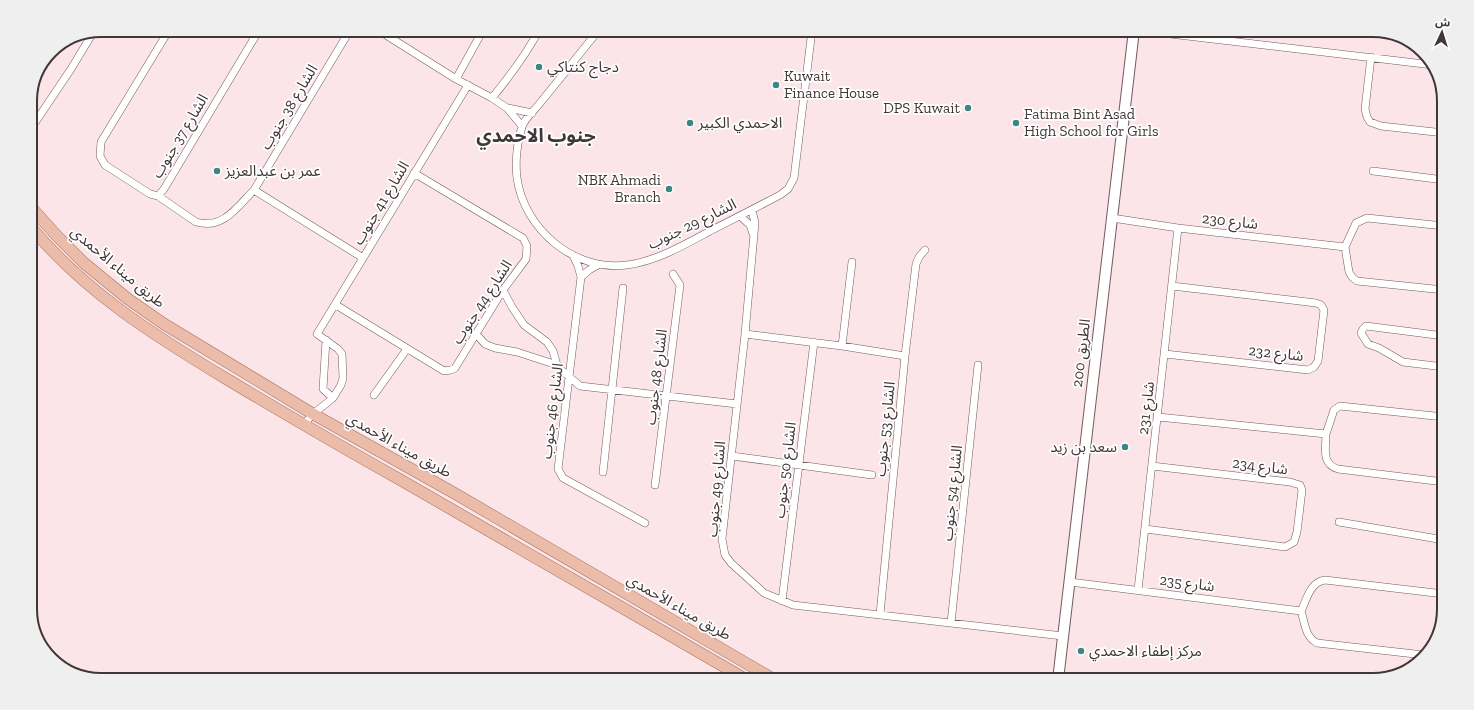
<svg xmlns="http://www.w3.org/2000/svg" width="1474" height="710" font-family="'Zilla Slab','Noto Sans Arabic',serif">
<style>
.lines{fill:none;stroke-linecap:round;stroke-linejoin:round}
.minor-casing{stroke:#725b5e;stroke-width:8}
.secondary-casing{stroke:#725b5e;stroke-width:12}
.primary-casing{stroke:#a7705c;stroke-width:12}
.minor{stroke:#fff;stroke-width:7}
.secondary{stroke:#fff;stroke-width:10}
.primary{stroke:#ebbca9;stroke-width:11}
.poi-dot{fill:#3d8687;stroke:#fff;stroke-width:1.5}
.labels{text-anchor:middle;stroke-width:3.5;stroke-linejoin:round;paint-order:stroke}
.poi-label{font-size:15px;fill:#413638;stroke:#fff;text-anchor:start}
.street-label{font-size:15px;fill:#413638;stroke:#fff}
.district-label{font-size:19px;font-weight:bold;fill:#413638;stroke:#fff}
.rim{fill:none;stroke:#413638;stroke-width:2}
</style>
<rect width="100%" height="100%" fill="#fbe5e8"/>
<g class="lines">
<g class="minor-casing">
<path id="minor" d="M169 30 101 142 100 156 105 165 150 194 158 196 196 222C223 230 237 207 254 190
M350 30 254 190 363 258
M378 30 456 79 492 98 507 108 522 126
M472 30 480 35
M599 30C579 54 560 79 540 103 535 110 524 119 522 127 517 142 515 162 517 178 524 229 574 272 627 265 657 261 684 245 710 231 734 219 757 207 780 195L788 189 794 178 812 30
M1136 30 1433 65
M1371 57 1365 109 1367 117 1370 122 1381 126 1444 133
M456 79 483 30
M492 98C510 76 526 55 539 30
M508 108 532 113
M30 130 71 69 94 31
M1373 171 1444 180
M158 196 164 189 259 30
M752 210 755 223 745 334 722 539 725 555 731 563 764 593 793 605 1063 636
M740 216 750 225 753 234
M1112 218 1178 228 1345 247
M1444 226 1367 218 1356 223 1345 247 1349 272 1352 277 1357 281 1444 290
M573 255 578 266 581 277 558 469 563 478 645 523
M581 277 589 270 598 265
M503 290 512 307 524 325 547 342 553 351 557 365 560 369 580 386 737 404
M336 305 444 371 451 370 455 368 503 290 526 259 527 246 523 238 414 173
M476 334 485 344 495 348 517 352 557 365
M745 334 842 346 905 356
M1444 336 1366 326 1363 329 1361 333 1368 344 1379 348 1403 362 1444 367
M326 340 323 389 333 398
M842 346 852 262
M1165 354 1308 370 1314 367 1318 361 1324 310 1321 305 1316 303 1172 286
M374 395 407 349
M1158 417 1326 434C1326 448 1321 464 1338 469L1444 482
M303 425 313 414 333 398 341 385 343 378 342 354 338 349 317 334 468 85
M1326 434 1334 410 1340 406 1444 417
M732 456 872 475
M603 472 623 288
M655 485 680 285 673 274
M1339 522 1444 540
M1145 529 1285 547 1294 542 1297 532 1302 490 1300 485 1290 482 1152 466
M1070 582 1301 611
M1138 590 1178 228
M782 601 814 342
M880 614 905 356 916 264 919 257 925 250
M951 623 978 365
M1424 655 1317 643C1305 637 1305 623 1301 611 1307 599 1310 582 1325 580L1444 594"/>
</g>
<g class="secondary-casing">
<path id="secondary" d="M1058 680 1134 30"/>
</g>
<g class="primary-casing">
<path id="primary" d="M30 206 56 235 84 263 128 299 164 324 313 414 454 493 775 680
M30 226C85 292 152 334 225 378 282 412 340 446 399 479 515 545 631 613 747 680"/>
</g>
<use href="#minor" class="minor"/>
<use href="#secondary" class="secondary"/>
<use href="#primary" class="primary"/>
</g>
<g class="poi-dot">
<circle cx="539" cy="67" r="4"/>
<circle cx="776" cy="85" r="4"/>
<circle cx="968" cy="108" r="4"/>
<circle cx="690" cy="123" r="4"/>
<circle cx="1016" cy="123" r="4"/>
<circle cx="217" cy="171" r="4"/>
<circle cx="669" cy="189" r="4"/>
<circle cx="1125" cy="447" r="4"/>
<circle cx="1081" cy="651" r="4"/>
</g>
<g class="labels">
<g class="poi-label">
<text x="547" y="72">دجاج كنتاكي</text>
<text x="784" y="81">Kuwait<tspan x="784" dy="17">Finance House</tspan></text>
<text x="960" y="113" text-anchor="end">DPS Kuwait</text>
<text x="1024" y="119">Fatima Bint Asad<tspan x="1024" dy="17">High School for Girls</tspan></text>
<text x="698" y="128">الاحمدي الكبير</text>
<text x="225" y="176">عمر بن عبدالعزيز</text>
<text x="661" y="185" text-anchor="end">NBK Ahmadi<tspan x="661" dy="17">Branch</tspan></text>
<text x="1117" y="452" text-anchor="end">سعد بن زيد</text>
<text x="1089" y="656">مركز إطفاء الاحمدي</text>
</g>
<g class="street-label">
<text transform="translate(289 107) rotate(-59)" y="5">الشارع 38 جنوب</text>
<text transform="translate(180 136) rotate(-59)" y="5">الشارع 37 جنوب</text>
<text transform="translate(381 203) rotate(-59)" y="5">الشارع 41 جنوب</text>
<text transform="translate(1230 221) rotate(6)" y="5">شارع 230</text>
<text transform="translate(692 224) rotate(-26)" y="5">الشارع 29 جنوب</text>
<text transform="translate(118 267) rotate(40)" y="5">طريق ميناء الأحمدي</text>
<text transform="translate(482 302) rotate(-57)" y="5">الشارع 44 جنوب</text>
<text transform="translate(1081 353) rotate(-83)" y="5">الطريق 200</text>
<text transform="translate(1276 353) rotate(6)" y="5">شارع 232</text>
<text transform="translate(656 377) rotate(-83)" y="5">الشارع 48 جنوب</text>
<text transform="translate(1146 408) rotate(-83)" y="5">شارع 231</text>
<text transform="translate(552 411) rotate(-83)" y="5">الشارع 46 جنوب</text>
<text transform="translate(885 429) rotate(-84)" y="5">الشارع 53 جنوب</text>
<text transform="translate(399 445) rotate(29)" y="5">طريق ميناء الأحمدي</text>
<text transform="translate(1260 466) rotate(7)" y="5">شارع 234</text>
<text transform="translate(785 470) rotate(-83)" y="5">الشارع 50 جنوب</text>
<text transform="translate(716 489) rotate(-85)" y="5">الشارع 49 جنوب</text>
<text transform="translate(952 493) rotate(-84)" y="5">الشارع 54 جنوب</text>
<text transform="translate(1187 583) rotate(7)" y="5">شارع 235</text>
<text transform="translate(679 607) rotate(30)" y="5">طريق ميناء الأحمدي</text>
</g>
<g class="district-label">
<text x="536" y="142">جنوب الاحمدي</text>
</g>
</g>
<path d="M0 0H1474V710H0ZM101 37H1373A64 64 0 0 1 1437 101V609A64 64 0 0 1 1373 673H101A64 64 0 0 1 37 609V101A64 64 0 0 1 101 37Z" fill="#f0efef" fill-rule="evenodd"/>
<path class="rim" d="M101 37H1373A64 64 0 0 1 1437 101V609A64 64 0 0 1 1373 673H101A64 64 0 0 1 37 609V101A64 64 0 0 1 101 37Z"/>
<g transform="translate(1442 32) rotate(4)" stroke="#ffffff" stroke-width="3" paint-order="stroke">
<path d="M0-3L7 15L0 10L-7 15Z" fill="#413638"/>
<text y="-6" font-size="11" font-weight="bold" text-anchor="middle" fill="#413638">ش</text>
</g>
</svg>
